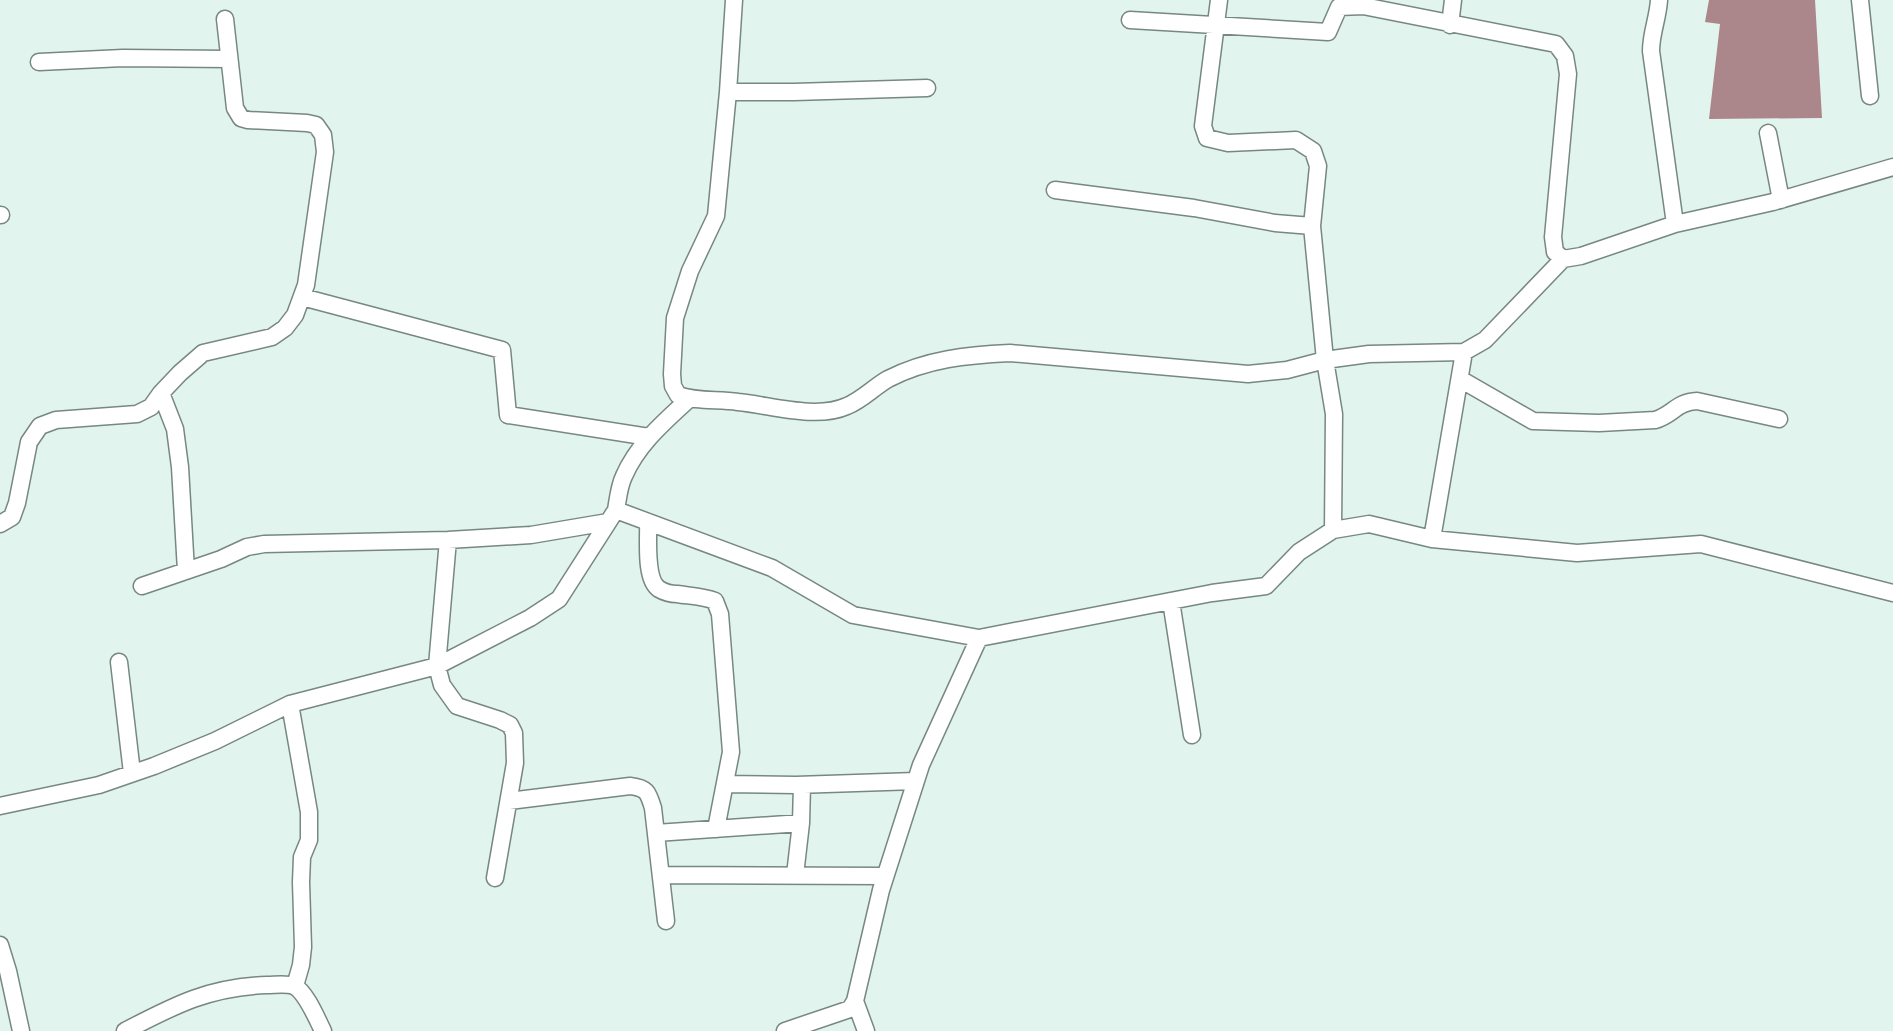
<svg xmlns="http://www.w3.org/2000/svg" width="1893" height="1031" font-family="Overpass,sans-serif">
<style>
.water{fill:#ab868b}
.lines{fill:none;stroke-linecap:round;stroke-linejoin:round}
.minor-casing{stroke:#778782;stroke-width:19}
.minor{stroke:#fff;stroke-width:16}
</style>
<rect width="100%" height="100%" fill="#e2f4ee"/>
<path class="water" d="M1709 0H1815L1822 118 1709 119 1720 24 1705 22Z"/>
<g class="lines">
<g class="minor-casing">
<path id="minor" d="M734 0 728 92 716 216 690 271 675 318 672 374 673 386 678 395C697 402 717 399 738 402 770 405 816 420 847 406 862 400 874 387 888 379 927 359 967 355 1010 353L1248 374 1287 370 1325 360 1369 354 1464 352 1485 340 1563 259
M1219 0 1203 126 1207 138 1228 143 1296 140 1313 151 1318 166 1312 226 1325 360 1334 414 1333 530
M1659 0C1658 18 1651 33 1651 51L1675 224
M1860 0 1870 96
M1130 20 1328 32 1339 7 1363 6 1556 44 1565 56 1568 74 1553 237 1555 252 1563 259 1581 256 1675 224 1773 202 1893 167
M1450 25 1453 0
M39 62 123 58 229 59
M728 92H794L927 88
M1768 133 1781 200
M1055 190 1194 208 1275 223 1312 226
M0 215H1
M302 297 502 350 508 415 649 437
M1460 379 1533 421 1599 423 1655 420C1673 415 1676 402 1697 401L1779 419
M161 393 175 429 180 467 186 571
M616 510C618 499 619 486 624 476 638 444 664 422 689 399
M648 522C649 537 644 579 659 589 664 592 671 594 677 594 690 596 703 596 715 601L720 614 731 752 716 829
M0 524 12 517 17 503 29 442 40 426 56 420 137 414 151 407 161 393 180 373 203 353 272 337 285 328 295 315 306 285 325 152 323 135 316 125 307 123 248 120 241 118 235 108 225 19
M1432 539 1464 352
M448 540 437 666 442 685 457 706 500 720 510 725 514 733 515 763 495 878
M142 586 221 559 247 547 264 544 448 540 531 535 608 522
M1171 601 1192 735
M119 662 132 773
M290 704 309 812V840L302 857 301 882 303 947 301 965 295 986
M725 784 796 785 916 781
M509 801 630 786C647 788 648 792 653 808L666 921
M0 806 99 785 154 766 215 741 290 704 437 666 530 618 559 599 616 510 772 568 853 615 979 638 1212 593 1266 586 1299 552 1333 530 1369 524 1432 539 1577 553 1701 544 1893 593
M656 833 801 823
M661 875 885 876
M795 875 801 823 802 785
M0 945 8 971 21 1031
M855 1001 866 1031
M125 1031C175 1005 209 987 267 985 275 985 286 983 294 986 306 992 317 1019 323 1031
M785 1031 850 1009 855 1001 881 890 921 765 979 638"/>
</g>
<use href="#minor" class="minor"/>
</g>
</svg>
